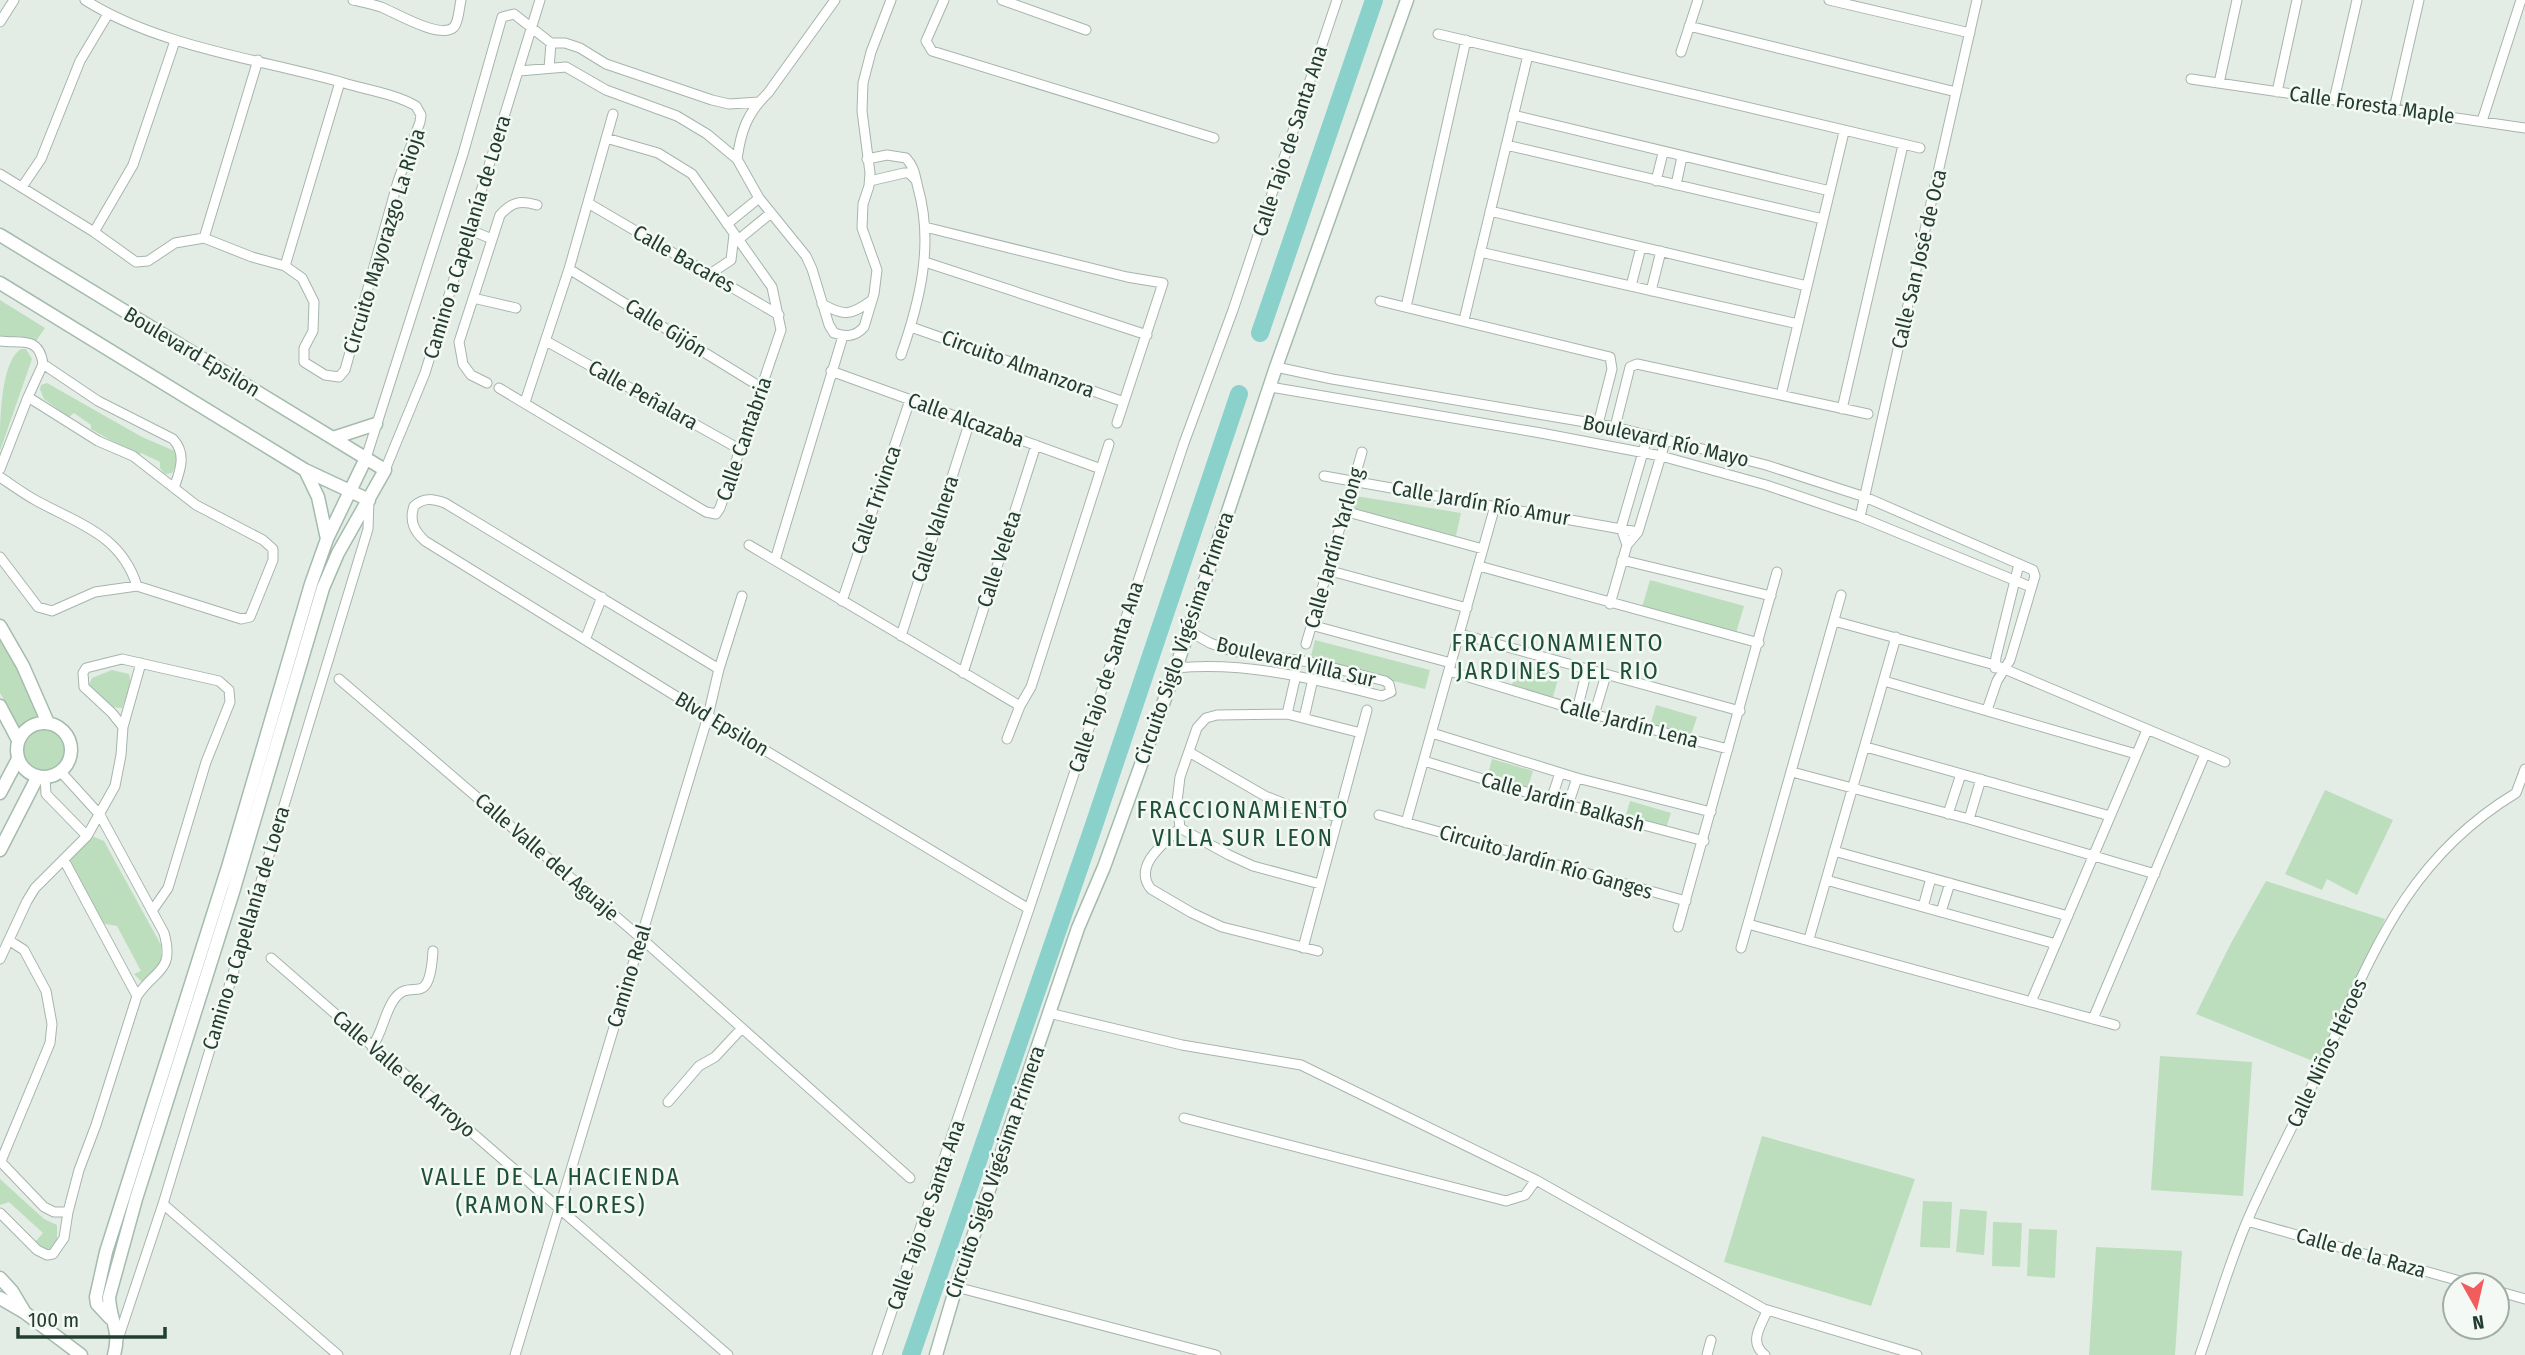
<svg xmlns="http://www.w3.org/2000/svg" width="2525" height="1355" font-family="'Fira Sans Condensed',sans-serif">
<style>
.green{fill:#bcdebd}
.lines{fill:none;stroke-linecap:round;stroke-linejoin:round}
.river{stroke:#8bd1cb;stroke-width:18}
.street-casing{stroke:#a6b5ac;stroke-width:11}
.secondary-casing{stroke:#a4bbae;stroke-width:15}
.street{stroke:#fff;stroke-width:9}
.secondary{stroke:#fff;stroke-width:12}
.labels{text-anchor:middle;stroke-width:5;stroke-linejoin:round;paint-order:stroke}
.street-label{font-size:21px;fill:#233e30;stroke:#f4f9f5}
.quarter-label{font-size:24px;letter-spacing:2px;fill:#1e5038;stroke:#f4f9f5}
</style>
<rect width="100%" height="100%" fill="#e3ede6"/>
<path class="green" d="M0 300 45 328 36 341 18 336 7 340 0 335Z
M21 349H26L32 359 0 451C0 424 0 362 21 349Z
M47 383 142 437 177 452V464L172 473 165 474 160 468V462L141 453 138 456 91 429V425L74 413 69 417 44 399 40 389 41 385Z
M1356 496 1461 513 1456 536 1352 508Z
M1650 580 1744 606 1736 633 1642 607Z
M0 636 8 647 43 718 20 728 0 693Z
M1315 640 1430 670 1425 689 1310 660Z
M1519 663 1559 675 1553 697 1512 685Z
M112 670 129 674 131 684 122 708 110 707 88 687 92 678Z
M1656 705 1697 717 1690 738 1650 726Z
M22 750a21 21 0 1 1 42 0a21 21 0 1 1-42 0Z
M1492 759 1533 771 1526 793 1486 781Z
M2325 790 2393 820 2357 895 2327 879 2322 890 2285 874Z
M1630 801 1671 813 1664 834 1624 822Z
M85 833 104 841 161 945V969L143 983 134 974 141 971 117 926 95 922 64 862Z
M2266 881 2385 919 2318 1063 2196 1014 2230 945Z
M2160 1056 2252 1062 2243 1196 2151 1190Z
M1762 1136 1915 1179 1871 1306 1724 1262Z
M0 1179 44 1219 57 1225V1243L52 1253 35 1242 43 1233 9 1202 0 1205Z
M1923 1201 1952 1202 1950 1248 1920 1247Z
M1960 1209 1987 1211 1984 1255 1956 1252Z
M1993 1222 2022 1223 2020 1267 1992 1266Z
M2029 1229 2057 1230 2055 1278 2027 1276Z
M2096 1247 2182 1251 2175 1355H2089Z"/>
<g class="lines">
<path class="river" d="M1260 333 1374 0
M911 1355 1094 825 1239 394"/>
<g class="street-casing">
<path id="street" d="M353 0C362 2 372 4 381 7 396 13 441 40 454 27 459 21 459 8 461 0
M944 0 926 41 932 51 1214 138
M1002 0 1086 30
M1829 0 1970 33
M0 22 14 0
M1689 26 1956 92
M1438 34 1920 148
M1681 52 1698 0
M549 68 551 43
M519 71 566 67 606 90 677 116 707 134 737 159 759 198 806 256 812 269 829 325 834 333C846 337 855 337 864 327L874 294 877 270 862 228 863 204 869 186 870 173 862 111 863 83 871 52 891 0
M2191 79 2525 128
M2219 83 2237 0
M2277 92 2297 0
M2334 100 2357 0
M2394 109 2419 0
M1513 115 1830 191
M2482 121 2521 0
M1506 145 1823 219
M737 159C741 131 747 113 768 93L835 0
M867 159 887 155 906 158C915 168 915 176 918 188 934 244 920 301 901 355
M0 174 94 232 136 262 148 261 175 243 204 238 252 257 285 266 302 278 314 302 313 331 304 348V362L325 375 339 377 345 370 398 181 420 122 421 115 416 106C396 94 367 90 344 83 260 59 159 47 85 0
M870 181 904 173H909L915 179
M1656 181 1663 153
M1676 185 1682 157
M22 187 41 159 80 61 108 14
M588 203 779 315
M1490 211 1807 286
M727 224 759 198
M925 227 1127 277 1163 283 1117 423
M470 230 492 239
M94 232 133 165 175 41
M204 238 258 60
M738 240 771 213
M1480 252 1798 324
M925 262 1147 335
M285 266 340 82
M569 269 762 388
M710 274 731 260 734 235
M1631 286 1641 247
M1651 291 1661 251
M473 298 516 308
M1380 301 1610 357 1612 369 1598 424
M822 304C844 316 850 316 871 301
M1406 307 1466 40
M1464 320 1528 55
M911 327 1124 402
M0 341C20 344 39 335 43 364L98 401 173 439C187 454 180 471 174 488
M546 341 741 450
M1276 367 1332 379 1615 427 1766 465 1865 497 2033 570 2035 576 2010 660 1997 681 1987 710
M831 371 1101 469
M487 383 471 375 463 364 459 342 500 215C512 202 520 200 537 205
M1270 387 1541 433 1661 456 1766 485 1860 517 2031 587
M499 388 706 512 716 514 720 508 781 330 772 287 692 174 658 153 606 138
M1781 395 1844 132
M525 402 569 269 613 114
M1842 409 1903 145
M1615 427 1630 367 1637 364 1868 414
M366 458 463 154 502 17 514 14 551 43H565L580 48 606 64 712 100 729 104 759 102
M0 469 28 397 43 364
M385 470 425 373 540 0
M1324 476 1638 532
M0 477C12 485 24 494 37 501 79 524 121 535 137 586
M1344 511 1483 549
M1860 517 1977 0
M749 545 1020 706
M1627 545 1621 528 1648 435
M0 557 38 607 52 611 95 592 137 586 241 619 250 617 273 560V549L263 540 196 505 133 456 98 441 28 397
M775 560 843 336
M1622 560 1771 596
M1479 566 1759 643
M1327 570 1467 608
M842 601 910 400
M1610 604 1627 545 1638 532 1666 439
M1834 621 1995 665 2225 762
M1311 625 1451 663
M1460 634 1740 711
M901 636 970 421
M585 640 602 597
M1306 644 1362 452
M1176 668C1246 661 1314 679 1382 696L1391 692 1389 684 1385 681 1310 662 1232 651 1210 643 1187 630
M1995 668 1996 657 2019 564
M719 669 445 503C433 499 424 497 414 506 409 521 414 531 425 541L708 716 1029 909
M1449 671 1577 710 1728 749
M963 673 1036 445
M339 679 641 938 910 1178
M1884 681 2136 754
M1577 710 1587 670
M1287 714 1296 675
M1594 715 1606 675
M1304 718 1313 679
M123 727 112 713 84 687 83 673 86 668 122 659 219 681 229 690 230 702 206 762 168 888 152 911
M1432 733 1577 778 1711 812
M1007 739 1020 706 1031 687 1109 444
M1866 747 2110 816
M1189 752 1265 796 1288 805 1339 817
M1424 761 1568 805 1704 841
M1792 772 1969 819 2155 874
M45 777 46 794 87 836
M2516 793 2525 769
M1551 800 1560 773
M1568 805 1577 778
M1948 814 1961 774
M1379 815 1686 901
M1969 819 1981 779
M1406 823 1495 506
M1180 828 1229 855 1253 866 1320 884
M1834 851 2068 916
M64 860 137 996
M1826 880 2056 944
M1923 907 1931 878
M1941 912 1950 883
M1748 924 2115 1025
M1678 927 1777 572
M1809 939 1896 637
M1303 948 1367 710
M1741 948 1841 595
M1318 951 1222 927 1192 913 1151 889C1132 866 1165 842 1180 828L1177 802 1180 777 1197 728 1206 718 1217 715 1287 714 1361 733
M271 958 728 1355
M0 959 27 901 35 888 87 836 115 786 121 755 123 727 141 663
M2031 1002 2147 730
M1049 1013 1182 1045 1301 1065 1536 1180 1764 1309 1917 1355
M2093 1019 2205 754
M372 1047C382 1033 384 1015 393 1001 411 973 429 1014 433 951
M668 1102 699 1066 715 1057 742 1028
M1184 1118 1506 1201 1525 1195 1536 1180
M0 1161 44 1207 54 1212H68
M1 1161 50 1043 52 1024 46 991 24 950 10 941
M163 1204 338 1355
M0 1213 37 1250 47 1255 53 1254 64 1238 68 1212 79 1170 96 1125 137 996C155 969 175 972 164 933L100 815 60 771
M2247 1221 2474 1285
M956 1287 1216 1355
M2497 1291 2525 1299
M118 1339 163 1204 368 529 369 500
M515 1355 708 716 719 669 742 596
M877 1355 1029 909 1184 443 1233 310 1337 0
M1707 1355 1711 1340
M1765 1355C1748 1342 1761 1326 1767 1311
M2200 1355C2216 1310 2229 1263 2248 1219 2269 1170 2295 1123 2317 1075 2370 961 2402 862 2516 793"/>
</g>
<g class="secondary-casing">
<path id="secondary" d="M0 235 385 470 338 553 323 588 233 892 136 1199 109 1297C110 1321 121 1330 114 1355
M0 283 305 470 369 500
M333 438 376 424
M305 470 318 497 327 539
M0 626 23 666 48 723
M0 706 18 740
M17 750a27 27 0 1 1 54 0a27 27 0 1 1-54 0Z
M0 793 18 759
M0 850 38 776
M0 1278 12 1291 24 1311
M0 1298 24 1312 81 1355
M110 1318 97 1304 96 1297 106 1252 228 867 311 584 327 539 366 458
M936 1355 956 1287 1078 928 1104 867 1176 668 1276 367 1407 0"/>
</g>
<use href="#street" class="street"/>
<use href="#secondary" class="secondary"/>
</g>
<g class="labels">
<g class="street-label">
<text transform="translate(2372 105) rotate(8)" y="7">Calle Foresta Maple</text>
<text transform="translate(1290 141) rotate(-72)" y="7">Calle Tajo de Santa Ana</text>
<text transform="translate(467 237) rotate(-73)" y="7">Camino a Capellanía de Loera</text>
<text transform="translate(384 241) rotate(-73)" y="7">Circuito Mayorazgo La Rioja</text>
<text transform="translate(684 259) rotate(30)" y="7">Calle Bacares</text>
<text transform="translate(1919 259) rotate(-77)" y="7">Calle San José de Oca</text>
<text transform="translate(666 328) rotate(32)" y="7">Calle Gijón</text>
<text transform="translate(192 352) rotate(31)" y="7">Boulevard Epsilon</text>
<text transform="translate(1018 364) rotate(20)" y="7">Circuito Almanzora</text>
<text transform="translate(643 395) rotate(29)" y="7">Calle Peñalara</text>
<text transform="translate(966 420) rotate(20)" y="7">Calle Alcazaba</text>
<text transform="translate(744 439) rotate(-71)" y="7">Calle Cantabria</text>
<text transform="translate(1666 441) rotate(13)" y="7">Boulevard Río Mayo</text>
<text transform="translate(876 500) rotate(-71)" y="7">Calle Trivinca</text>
<text transform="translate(1481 503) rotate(10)" y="7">Calle Jardín Río Amur</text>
<text transform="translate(935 529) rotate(-72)" y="7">Calle Valnera</text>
<text transform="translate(1334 548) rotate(-74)" y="7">Calle Jardín Yarlong</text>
<text transform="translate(999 559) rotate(-72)" y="7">Calle Veleta</text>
<text transform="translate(1184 638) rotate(-71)" y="7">Circuito Siglo Vigésima Primera</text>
<text transform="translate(1296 662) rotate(13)" y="7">Boulevard Villa Sur</text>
<text transform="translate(1106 677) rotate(-72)" y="7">Calle Tajo de Santa Ana</text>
<text transform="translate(1629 723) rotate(15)" y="7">Calle Jardín Lena</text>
<text transform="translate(722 724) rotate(31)" y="7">Blvd Epsilon</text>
<text transform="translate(1563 802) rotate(16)" y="7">Calle Jardín Balkash</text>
<text transform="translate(547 857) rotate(41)" y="7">Calle Valle del Aguaje</text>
<text transform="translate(1546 862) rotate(16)" y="7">Circuito Jardín Río Ganges</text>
<text transform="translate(246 928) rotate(-73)" y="7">Camino a Capellanía de Loera</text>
<text transform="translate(629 976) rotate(-73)" y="7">Camino Real</text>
<text transform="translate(2327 1053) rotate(-65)" y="7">Calle Niños Héroes</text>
<text transform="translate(404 1074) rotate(41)" y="7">Calle Valle del Arroyo</text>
<text transform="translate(995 1172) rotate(-71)" y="7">Circuito Siglo Vigésima Primera</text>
<text transform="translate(926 1215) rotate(-71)" y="7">Calle Tajo de Santa Ana</text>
<text transform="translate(2361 1253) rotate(16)" y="7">Calle de la Raza</text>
</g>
<g class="quarter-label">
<text x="1558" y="651">FRACCIONAMIENTO<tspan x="1558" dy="28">JARDINES DEL RIO</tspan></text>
<text x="1243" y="818">FRACCIONAMIENTO<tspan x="1243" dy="28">VILLA SUR LEON</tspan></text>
<text x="551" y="1185">VALLE DE LA HACIENDA<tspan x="551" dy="28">(RAMON FLORES)</tspan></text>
</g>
</g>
<g transform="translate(2476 1306) rotate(172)"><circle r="33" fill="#f4f9f5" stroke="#a0aea6" stroke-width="2"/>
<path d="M0-5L12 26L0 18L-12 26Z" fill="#f15c5d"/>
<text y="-10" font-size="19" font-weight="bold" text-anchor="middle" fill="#233e30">N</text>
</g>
<path d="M18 1327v10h147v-10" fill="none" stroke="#233e30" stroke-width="3.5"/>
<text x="28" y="1327" font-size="21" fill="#233e30" stroke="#f4f9f5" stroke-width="5" paint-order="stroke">100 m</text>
</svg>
